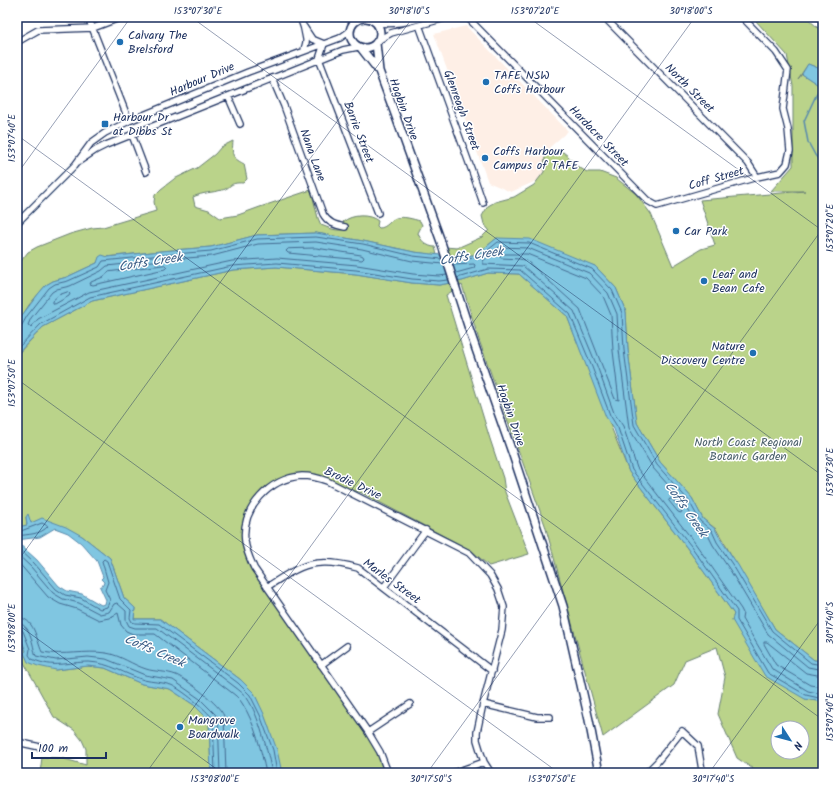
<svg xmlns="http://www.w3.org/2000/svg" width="840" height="790" font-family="Kalam,sans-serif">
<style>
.built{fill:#feefe6}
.green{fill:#bad38a;stroke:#6a8174;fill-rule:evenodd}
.water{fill:#80c6e1;stroke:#588aad}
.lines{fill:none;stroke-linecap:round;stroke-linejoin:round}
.shore{stroke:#436b92;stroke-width:1}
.stream{stroke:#588aad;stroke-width:1.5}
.minor-casing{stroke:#1b2f5e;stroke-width:8}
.major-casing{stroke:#1b2f5e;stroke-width:10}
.minor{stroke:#fff;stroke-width:5.5}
.major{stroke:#fff;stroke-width:7}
.ticks{fill:none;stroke:#1b2f5e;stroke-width:1;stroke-opacity:0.45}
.poi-dot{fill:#1f6fb2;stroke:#fff;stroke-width:1.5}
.labels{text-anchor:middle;stroke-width:3;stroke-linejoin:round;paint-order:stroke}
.poi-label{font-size:12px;fill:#1b2f5e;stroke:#fff;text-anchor:start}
.street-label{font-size:12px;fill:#1b2f5e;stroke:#fff}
.park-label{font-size:12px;fill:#4b606b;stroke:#fff}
.water-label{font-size:13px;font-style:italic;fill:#395c85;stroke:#fff}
.neatline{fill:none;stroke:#1b2f5e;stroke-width:1.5}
.ticks-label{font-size:10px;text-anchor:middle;fill:#1b2f5e}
</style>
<rect width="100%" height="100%" fill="#fff"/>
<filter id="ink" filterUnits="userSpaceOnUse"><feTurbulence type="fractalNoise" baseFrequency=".025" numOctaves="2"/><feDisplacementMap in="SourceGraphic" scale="8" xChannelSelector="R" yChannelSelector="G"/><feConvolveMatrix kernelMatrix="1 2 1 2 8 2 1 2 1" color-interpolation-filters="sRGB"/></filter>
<g filter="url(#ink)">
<path class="built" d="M466 26 568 131 550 147 543 178 511 192 488 182 434 34Z"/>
<path class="green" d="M756 17H806L818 28 823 29V70L808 64 798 79 802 74 820 86 823 95V661L814 660 775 629 716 529 703 519 692 498 660 462 637 423 628 350 626 312 616 288 595 266 497 238 476 255 449 256 445 247 457 248 482 237 489 230 484 224 482 216 488 206 495 202 514 197 534 185 544 172 545 157 549 152H563L568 156 575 165 587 172H600L616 178 636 194 651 214 673 266 701 249 715 245 700 200 805 191H771L793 166V86L787 55 755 20Z
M233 141C232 155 231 157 244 164L247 179 243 183C228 182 232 188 222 190 211 193 204 192 193 197L195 206 209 210 220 218 238 215 260 207 311 190 318 218 321 225C329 228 337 232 345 229L343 222C352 214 370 214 378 221L377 226 379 228C387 228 390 220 396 218 403 216 413 219 420 221L422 225 418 233C420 240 427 247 435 247L437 255 414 252 363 241 316 233 257 235 211 247 161 251 105 257 99 259 97 263 67 277 53 281 46 285 29 305 17 324V266L28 252 37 247 70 234 92 228 103 227 156 211 154 202 155 195 161 189 174 179 197 168 215 154 221 147Z
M276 267 356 274 412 283 439 285 462 281 488 273 519 274 567 316 629 472 687 548 734 614 732 620 805 699 823 702V773H759L737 758 718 714 725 677 717 647 685 660 674 685 603 737 545 525 479 340 462 285 446 295 490 439 503 478 505 492 529 554 489 566 472 551 362 493 316 478 286 480 264 492 246 522 248 555 368 732 388 773H281L268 725 254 693 241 680 160 619H134L135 608 124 598 110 558 82 536 35 522 31 523 26 517 27 525 19 527 17 525V355L43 327 92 301 233 270ZM778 728H802V752H778Z
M17 629 26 651 56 670 88 666 105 668 142 684 170 689 194 705 209 720 211 773H40L42 757 61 758 86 765V749L82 740 74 730 54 717 17 650Z"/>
<path class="water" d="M808 64 823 70V95L820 86 802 74Z
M316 233 363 241 414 252 450 256 476 255 497 238 530 239 595 266 616 288 626 312 628 350 637 423 660 462 692 498 703 519 715 529 721 540 738 565 775 629 814 660 823 661V702L805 699 765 676 732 620 734 614 687 548 629 472 614 429 606 417 567 316 519 274 488 273 462 281 439 285 412 283 356 274 322 271 276 267 233 270 92 301 43 327 17 354V324L23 314 39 293 46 285 53 281 67 277 97 263 99 257 102 255 108 257 161 251 211 247 257 235Z
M28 514 31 523 42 518 66 527 82 536 110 558 124 598 135 608 134 619H160L241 680 254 693 264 714 277 750 282 773H211L209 720 194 705 170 689 142 684 105 668 88 666 56 670 38 666 28 662 24 653 26 651 17 629V542L37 560 59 586 67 591 82 594 101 605 105 604 106 600 100 587 103 585 104 582 101 579 103 577 97 561 81 543 68 533 55 528 40 537 17 540V525L19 527 27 525 26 517Z"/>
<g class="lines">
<path class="shore" d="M316 248 361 255 363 256 364 258 362 260 288 253 286 251 288 249Z
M501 254H527L586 278 603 296 611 315 613 351 619 400 615 399 580 309 527 261 520 259 501 258 499 256Z
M451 260 478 258 498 242 529 243 592 269 612 290 622 313 624 350 634 425 657 465 689 501 700 521 712 531 717 542 734 567 772 631 811 663 823 665
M443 264 412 261 362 249 316 242 258 244 212 256 162 260 107 266 101 271 70 286 57 289 52 292 31 318 28 325 31 327 38 319 89 292 232 261 277 258 357 265 413 274 439 276 447 275
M165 265 167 267 165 269 93 285 90 284 91 282 103 277 109 272Z
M453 265 474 264 475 265 474 268 456 273
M457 278 488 269 520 270 570 314 592 367 610 415 618 428 632 470 691 546 737 611V620L768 673 806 695 823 699
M68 292 70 294 69 296 55 304 52 303V301L59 295Z
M17 327 22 325 27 316 49 288 55 284 68 281 99 267 103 261 162 255 211 251 257 239 316 237 363 244 413 256 442 259
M17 349 41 324 90 297 232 266 277 263 356 270 412 279 439 281 448 280
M670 499H672L682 511 681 513 678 512 669 501Z
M17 531H21L42 523 48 526C41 535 28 534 17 536
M17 547 34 563 56 589 65 595 81 598 100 609 107 607 110 600 105 590 108 582 102 561 104 559 107 561 120 599 131 610 130 618 132 622 135 623 159 624 238 683 250 695 260 715 273 750 277 773
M17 554 31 567 53 593 63 599 79 603 100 614 109 612 114 604 117 603 126 611V620L129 626 135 628H157L235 687C239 690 244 694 247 698 259 715 268 753 272 773
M17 561 48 597 60 604 77 609 99 620 109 618 118 613 121 625 126 631 133 634H155L231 692C235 695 239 698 242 703 255 723 261 750 266 773
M17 617C35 618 36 639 42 652 64 656 85 650 106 653 120 655 133 665 146 669 155 672 166 671 176 675 188 680 219 704 224 716L226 773
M17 623C32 624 32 646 36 656L56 660 88 657 106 659 145 675 173 680 200 699 215 714 218 718 220 773
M17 628H20L23 631 30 649 29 655 32 659C55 669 66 662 89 662 110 663 124 674 144 680 152 682 162 682 171 685 181 689 207 710 213 719L215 773
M823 670 808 667 768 634 730 570 713 545 708 535 696 524 685 504 653 468 629 428 619 350 617 314 608 293 589 273 528 248 499 247 483 261V264L523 266 574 311 597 366 614 413 623 426 637 468 695 543 741 609 743 613 742 619 772 669 808 691 823 694
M823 676 806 673 767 642H764V644L776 665 810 685 823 687"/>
<path class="stream" d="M823 84 819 89 804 121 808 142 815 155 823 165"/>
<g class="minor-casing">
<path id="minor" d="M88 17 129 121
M300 17C303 24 305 32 306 39 307 43 304 47 304 51
M467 17 648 201 657 206 757 177 780 172 787 164 790 151 788 129 783 109 788 70 776 52 742 17
M604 17 748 163 757 177
M374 22C392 26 408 22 425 17
M419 25 473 174 483 203
M304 27 312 39 324 44
M377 41 391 33 449 17
M17 42 38 30 93 28 122 17
M324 44 319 59 378 213
M272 78 284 106 323 214C328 223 335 225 345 227
M228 96 240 124
M132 135 146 172
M78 162 96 150 106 145 343 50 358 47
M17 223 75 165 91 143 105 133 129 121 248 72 340 38 350 31
M267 587C302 564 316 556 358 568L492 671
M384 587 426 530
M321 665 347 646
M483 704 537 717H550
M368 732 410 704
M17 742 40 747
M388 773 380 752 368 732 254 568C250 559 246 551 245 541 241 508 270 478 302 476 311 476 319 478 327 481L469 553 490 575 498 589 504 607 502 630 483 704 477 732V740L481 753 484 762 491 773
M453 773 484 762
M646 773 657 762 682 731 698 746 702 770 703 773"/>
</g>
<g class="major-casing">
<path id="major" d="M350 33a15 15 0 1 1 30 0a15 15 0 1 1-30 0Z
M376 43 379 71
M361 48 379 71 395 114 440 239 470 332 513 455 563 606 589 720 599 773"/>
</g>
<use href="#minor" class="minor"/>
<use href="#major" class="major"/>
</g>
</g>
<path class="ticks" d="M191 17 823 476M528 17 823 231M17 135 823 720M17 174 131 17M17 379 559 773M17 562 413 17M17 624 222 773M146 773 695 17M427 773 823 228M709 773 823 616"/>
<g class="poi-dot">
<circle cx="120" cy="42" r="4"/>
<circle cx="486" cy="82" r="4"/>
<rect x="101" y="120" width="8" height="8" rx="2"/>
<circle cx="485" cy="158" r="4"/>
<circle cx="676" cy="231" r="4"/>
<circle cx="704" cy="281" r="4"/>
<circle cx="753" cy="353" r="4"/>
<circle cx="180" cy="727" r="4"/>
</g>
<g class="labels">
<g class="poi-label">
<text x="128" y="39">Calvary The<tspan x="128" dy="14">Brelsford</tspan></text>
<text x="494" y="79">TAFE NSW<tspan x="494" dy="14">Coffs Harbour</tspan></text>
<text x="113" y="121">Harbour Dr<tspan x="113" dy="14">at Dibbs St</tspan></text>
<text x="493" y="155">Coffs Harbour<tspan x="493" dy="14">Campus of TAFE</tspan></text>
<text x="684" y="235">Car Park</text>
<text x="712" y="278">Leaf and<tspan x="712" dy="14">Bean Cafe</tspan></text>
<text x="745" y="350" text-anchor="end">Nature<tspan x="745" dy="14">Discovery Centre</tspan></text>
<text x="188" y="724">Mangrove<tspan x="188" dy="14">Boardwalk</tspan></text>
</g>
<g class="street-label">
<text transform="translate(202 79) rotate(-23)" y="4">Harbour Drive</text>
<text transform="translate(690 88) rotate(45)" y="4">North Street</text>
<text transform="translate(404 109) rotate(70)" y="4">Hogbin Drive</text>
<text transform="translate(462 110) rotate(70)" y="4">Glenreagh Street</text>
<text transform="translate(359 132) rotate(69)" y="4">Barrie Street</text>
<text transform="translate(599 136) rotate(46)" y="4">Hardacre Street</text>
<text transform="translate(313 155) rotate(70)" y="4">Nana Lane</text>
<text transform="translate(716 178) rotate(-16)" y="4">Coff Street</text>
<text transform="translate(511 415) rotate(71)" y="4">Hogbin Drive</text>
<text transform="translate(353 483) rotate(25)" y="4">Brodie Drive</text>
<text transform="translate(392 581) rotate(36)" y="4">Marles Street</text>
</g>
<g class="park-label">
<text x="748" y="446">North Coast Regional<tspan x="748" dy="14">Botanic Garden</tspan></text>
</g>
<g class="water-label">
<text transform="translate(471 255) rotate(-9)" y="5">Coffs Creek</text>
<text transform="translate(150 261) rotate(-9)" y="5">Coffs Creek</text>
<text transform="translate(687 509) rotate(55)" y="5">Coffs Creek</text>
<text transform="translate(155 650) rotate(23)" y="5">Coffs Creek</text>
</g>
</g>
<rect width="840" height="790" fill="none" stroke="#fff" stroke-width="44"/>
<g transform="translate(790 740) rotate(126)"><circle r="19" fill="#ffffff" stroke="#a4acbf"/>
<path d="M0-3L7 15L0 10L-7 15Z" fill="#1f6fb2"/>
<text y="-6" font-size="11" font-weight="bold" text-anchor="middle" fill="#1b2f5e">N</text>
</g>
<path d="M32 752v6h74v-6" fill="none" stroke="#1b2f5e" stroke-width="2"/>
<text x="38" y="752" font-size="12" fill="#1b2f5e" stroke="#ffffff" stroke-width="3" paint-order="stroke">100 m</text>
<rect x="22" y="22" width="796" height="746" class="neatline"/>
<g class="ticks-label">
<text x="198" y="14">153°07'30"E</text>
<text x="409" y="14">30°18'10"S</text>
<text x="535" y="14">153°07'20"E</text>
<text x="691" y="14">30°18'00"S</text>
<text transform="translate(11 138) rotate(-90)" y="4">153°07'40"E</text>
<text transform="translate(829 228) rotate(-90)" y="4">153°07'20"E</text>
<text transform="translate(11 383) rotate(-90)" y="4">153°07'50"E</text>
<text transform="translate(829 472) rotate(-90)" y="4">153°07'30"E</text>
<text transform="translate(829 623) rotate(-90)" y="4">30°17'40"S</text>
<text transform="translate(11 628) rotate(-90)" y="4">153°08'00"E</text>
<text transform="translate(829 717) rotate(-90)" y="4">153°07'40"E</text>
<text x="215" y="782">153°08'00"E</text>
<text x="431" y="782">30°17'50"S</text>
<text x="552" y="782">153°07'50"E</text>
<text x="713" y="782">30°17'40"S</text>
</g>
</svg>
